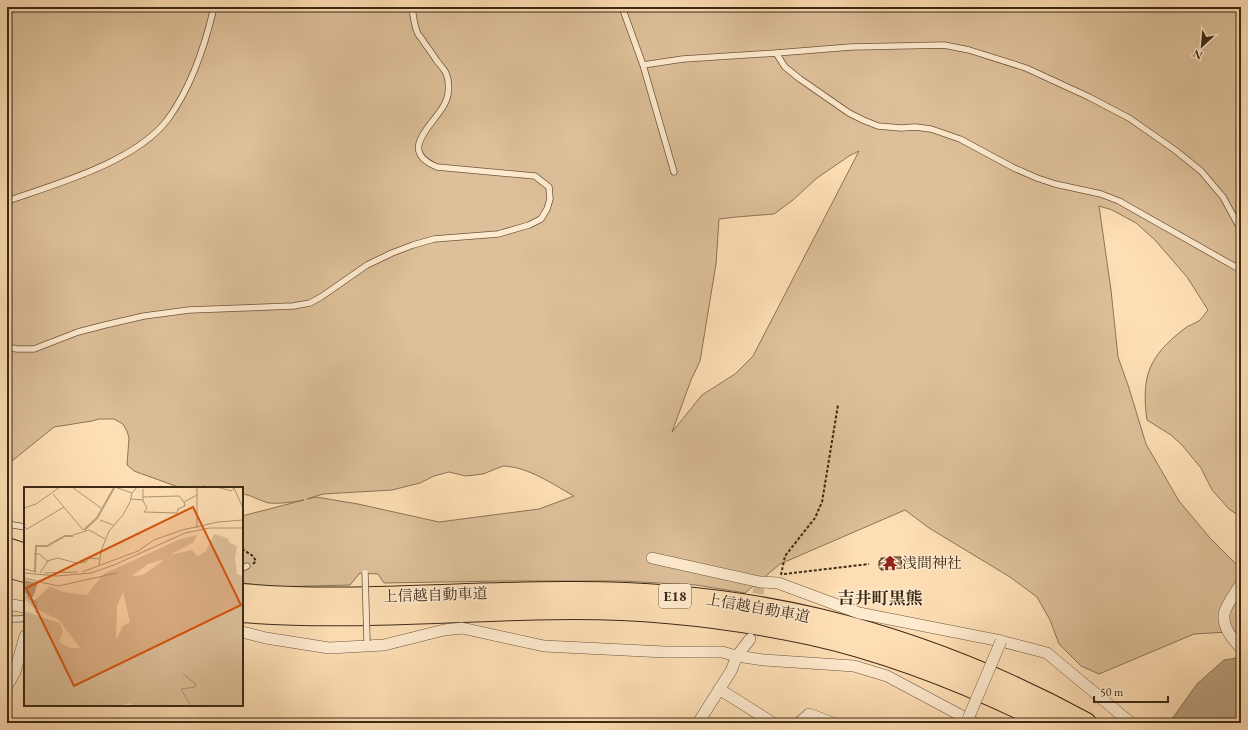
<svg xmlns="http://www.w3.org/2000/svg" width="1248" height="730" font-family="'EB Garamond','Noto Serif JP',serif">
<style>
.green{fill:#ddbf99;stroke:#8c7457;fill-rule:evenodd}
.water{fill:#bca07e;stroke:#897054}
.building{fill:#a18768;stroke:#3c2915}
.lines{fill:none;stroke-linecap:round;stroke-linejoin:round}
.minor-tunnel{stroke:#d7ba94;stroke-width:11;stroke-dasharray:11 5.5;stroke-linecap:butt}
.service-casing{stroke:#6c563d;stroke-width:7}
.minor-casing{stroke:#6c563d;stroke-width:12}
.motorway-casing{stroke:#3c2915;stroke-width:22}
.path{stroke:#3c2915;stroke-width:2;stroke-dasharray:3 2;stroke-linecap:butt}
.service{stroke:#feeace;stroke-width:5.5}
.minor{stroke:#feeace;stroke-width:11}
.motorway{stroke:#fedeb4;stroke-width:20}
.service-bridge-casing{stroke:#6c563d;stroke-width:7;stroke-linecap:butt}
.minor-bridge-casing{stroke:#6c563d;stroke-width:12;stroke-linecap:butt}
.service-bridge{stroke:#feeace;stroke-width:5.5}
.minor-bridge{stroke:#feeace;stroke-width:11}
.labels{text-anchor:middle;stroke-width:3;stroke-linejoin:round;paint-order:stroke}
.shield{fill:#feeace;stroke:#76634c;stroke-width:1}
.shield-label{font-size:14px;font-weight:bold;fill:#3c2915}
.poi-label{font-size:15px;fill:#3c2915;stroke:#feeace;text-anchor:start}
.street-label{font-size:15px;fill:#3c2915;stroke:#feeace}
.quarter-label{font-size:17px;font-weight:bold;fill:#3c2915;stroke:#feeace}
.inset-river{fill:none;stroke:#bca07e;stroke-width:2}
.inset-road{fill:none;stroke:#b09674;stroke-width:1}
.view{fill:#d7540d;fill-opacity:0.15;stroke:#d7540d;stroke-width:2}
.inset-edge{fill:none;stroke:#3c2915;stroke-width:2}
</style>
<rect width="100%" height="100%" fill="#fedeb4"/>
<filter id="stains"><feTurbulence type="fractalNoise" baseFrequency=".005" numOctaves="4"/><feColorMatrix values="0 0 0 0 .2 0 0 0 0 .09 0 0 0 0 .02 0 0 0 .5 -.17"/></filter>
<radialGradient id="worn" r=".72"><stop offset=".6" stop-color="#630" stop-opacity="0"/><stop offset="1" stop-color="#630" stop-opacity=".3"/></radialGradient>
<path class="green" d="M7 7H1241V517L1229 509 1212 490 1201 468 1182 445 1171 435 1147 420C1141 376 1149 356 1184 329 1188 325 1195 324 1200 320 1203 317 1205 313 1208 310L1187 277 1155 240 1136 223 1112 210 1099 206 1111 290 1118 357 1129 388 1146 444 1179 501 1210 538 1241 569V635L1229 632 1194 634 1099 674 1081 666 1059 644 1050 620 1037 597 1010 577 929 528 905 510 780 564 745 593 696 585 622 581H502L384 583 378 574 360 573 350 585 271 587 242 583V516L304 500C293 502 281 504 269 503 260 501 252 495 242 494V488H181L134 471 127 465 129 438 127 431 123 424 114 419H99L92 421 54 427 7 465ZM859 151 753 356 735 374 702 395 672 432 691 380 700 361 716 264 719 219 736 217 774 214 793 200 817 178 849 156ZM503 466C529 467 552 484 574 496L539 509 439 522 358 504 316 497 307 499 323 494 392 490 420 483 434 476 449 472 466 476 483 474Z"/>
<path class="water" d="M1237 658 1241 660V723H1169L1197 684 1224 660Z"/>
<path class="building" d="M893 557H901L902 568H893V565H890V570H881V568H879V561L881 560V558H889V560H893Z"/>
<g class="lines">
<path class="minor-tunnel" d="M755 610 760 582"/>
<g class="service-casing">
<path id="service" d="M622 7 643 65 674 172
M776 53 785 67 800 79 849 113 863 120 878 126 901 128 915 127 931 129 960 139 1014 168 1037 178 1055 184 1101 194 1119 201 1241 270
M643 65 683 59 776 53 851 47 944 45 969 50 1026 68 1089 97 1129 118 1175 150 1201 171 1223 197 1241 230
M7 201C56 184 136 162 168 119 192 86 205 46 214 7
M7 347 17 349H34L78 332 105 325 144 316 189 310 293 306 310 303 321 297 367 265 392 253 413 245 434 239 498 234 529 225 541 219 547 209 550 199 549 187 535 176 437 167C391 148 445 119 448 94 449 87 449 80 446 73 444 69 440 65 437 61 433 55 429 49 425 44 423 40 420 37 418 34 414 25 413 16 412 7
M7 524 25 527
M242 568 247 566
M7 619H19L25 618"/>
</g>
<g class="minor-casing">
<path id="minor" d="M652 558 760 582 778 583 859 613 1001 641 1047 653 1131 723
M1241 584C1236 592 1225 606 1224 615 1223 627 1233 640 1241 648
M7 603 12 605 25 607
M242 632 266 638 329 648 384 645 444 630 462 628 544 646 665 652H722L737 656 764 660 854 666 887 676 975 723
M7 686 15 672 25 636
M719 689 773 723
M698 723 731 671 737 656 750 639
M799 723 809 714 833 723"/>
</g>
<g class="motorway-casing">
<path id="motorway" d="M7 548 25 554
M7 567 25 572
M242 594C349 603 457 592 564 592 650 591 735 599 819 619 911 641 1002 677 1086 723
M242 612C352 621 463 609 574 609 654 609 733 618 812 635 893 653 974 686 1049 723"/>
</g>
<path class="path" d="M200 488 205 486
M242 549 253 556 256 561 253 564
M784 574 869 564
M781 575 785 556 815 518 822 502 838 405"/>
<use href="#service" class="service"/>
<use href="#minor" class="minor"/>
<use href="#motorway" class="motorway"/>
<g class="service-bridge-casing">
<path id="service-bridge" d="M365 573 367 641"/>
</g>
<g class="minor-bridge-casing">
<path id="minor-bridge" d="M968 719 1001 641"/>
</g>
<use href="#service-bridge" class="service-bridge"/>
<use href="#minor-bridge" class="minor-bridge"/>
</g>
<defs>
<g id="temple-bare" transform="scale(1.2)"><path d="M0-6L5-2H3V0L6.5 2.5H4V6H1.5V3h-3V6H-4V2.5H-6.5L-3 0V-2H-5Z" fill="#8f2418" stroke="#feeace" stroke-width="2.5" paint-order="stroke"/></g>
</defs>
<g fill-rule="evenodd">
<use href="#temple-bare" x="890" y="563"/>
</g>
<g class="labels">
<rect class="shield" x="659" y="584" width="32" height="24" rx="3"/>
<g class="shield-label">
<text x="675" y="601">E18</text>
</g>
<g class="poi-label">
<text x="902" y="568">浅間神社</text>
</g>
<g class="street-label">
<text transform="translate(435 595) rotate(-2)" y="5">上信越自動車道</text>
<text transform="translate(758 608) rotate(10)" y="5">上信越自動車道</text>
</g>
<g class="quarter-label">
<text x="880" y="604">吉井町黒熊</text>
</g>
</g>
<g transform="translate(24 487)">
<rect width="219" height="219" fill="#fedeb4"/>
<path d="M190 47 203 51 206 56 213 59 211 72 213 87 218 89 219 87V219H109L106 216 97 219H0V124L36 136 39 144 35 155 47 161H56L35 133 10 121 0 111 11 113 26 99 39 105 63 108 79 87 157 52 173 48 170 55 146 68 168 63 173 69 176 68 182 64ZM141 72 119 88 108 89 124 77ZM99 105 106 135 99 139 92 153 93 119Z" fill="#ddbf99" fill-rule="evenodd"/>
<path d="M0 93 14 96 9 110H4L0 105Z" fill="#bca07e"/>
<path class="inset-river" d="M60 43 73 31 90 1M11 84 12 59H23L41 49H49"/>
<path class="inset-road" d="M48 0 77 21M91 0 108 6M173 0V41M193 0 207 4 210 1M210 1 219 21M119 2V14L123 21 120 25 153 26 154 22 161 19 160 15M29 7 59 43M119 10 155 9 160 15M107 12 119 13M160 15 173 8M0 21 12 17 36 0M76 33 89 38M0 39 3 42 40 20M49 48 65 43 81 52M10 67H15L23 74 34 71 52 76 62 75 65 71 76 72M75 79 77 64 85 44 99 28 106 15 108 6 113 0M0 82 13 85M58 85 114 64 130 53 158 43 194 35 219 33M0 86 33 89 67 86 90 78 161 46 186 41H219M16 86 24 74M20 86 53 85M0 91 34 99 93 86M0 109 13 115 12 126M159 187 172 197 171 200 157 202 167 219"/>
<path class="view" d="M169 20 217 118 50 199 2 101Z"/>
<rect width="219" height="219" class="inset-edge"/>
</g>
<rect width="1248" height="730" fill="none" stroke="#fedeb4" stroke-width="24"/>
<rect x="8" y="8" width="1232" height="714" fill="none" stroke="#3c2915" stroke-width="2"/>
<rect x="12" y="12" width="1224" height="706" fill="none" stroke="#3c2915"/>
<g transform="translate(1202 46) rotate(206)" stroke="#feeace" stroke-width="3" paint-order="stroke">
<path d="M0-3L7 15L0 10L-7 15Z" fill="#3c2915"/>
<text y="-6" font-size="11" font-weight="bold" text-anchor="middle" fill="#3c2915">N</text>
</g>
<path d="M1094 696v6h74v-6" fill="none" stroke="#3c2915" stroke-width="2"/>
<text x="1100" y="696" font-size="12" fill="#3c2915" stroke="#feeace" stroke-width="3" paint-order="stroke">50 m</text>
<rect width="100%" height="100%" filter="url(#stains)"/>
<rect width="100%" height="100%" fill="url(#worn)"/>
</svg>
